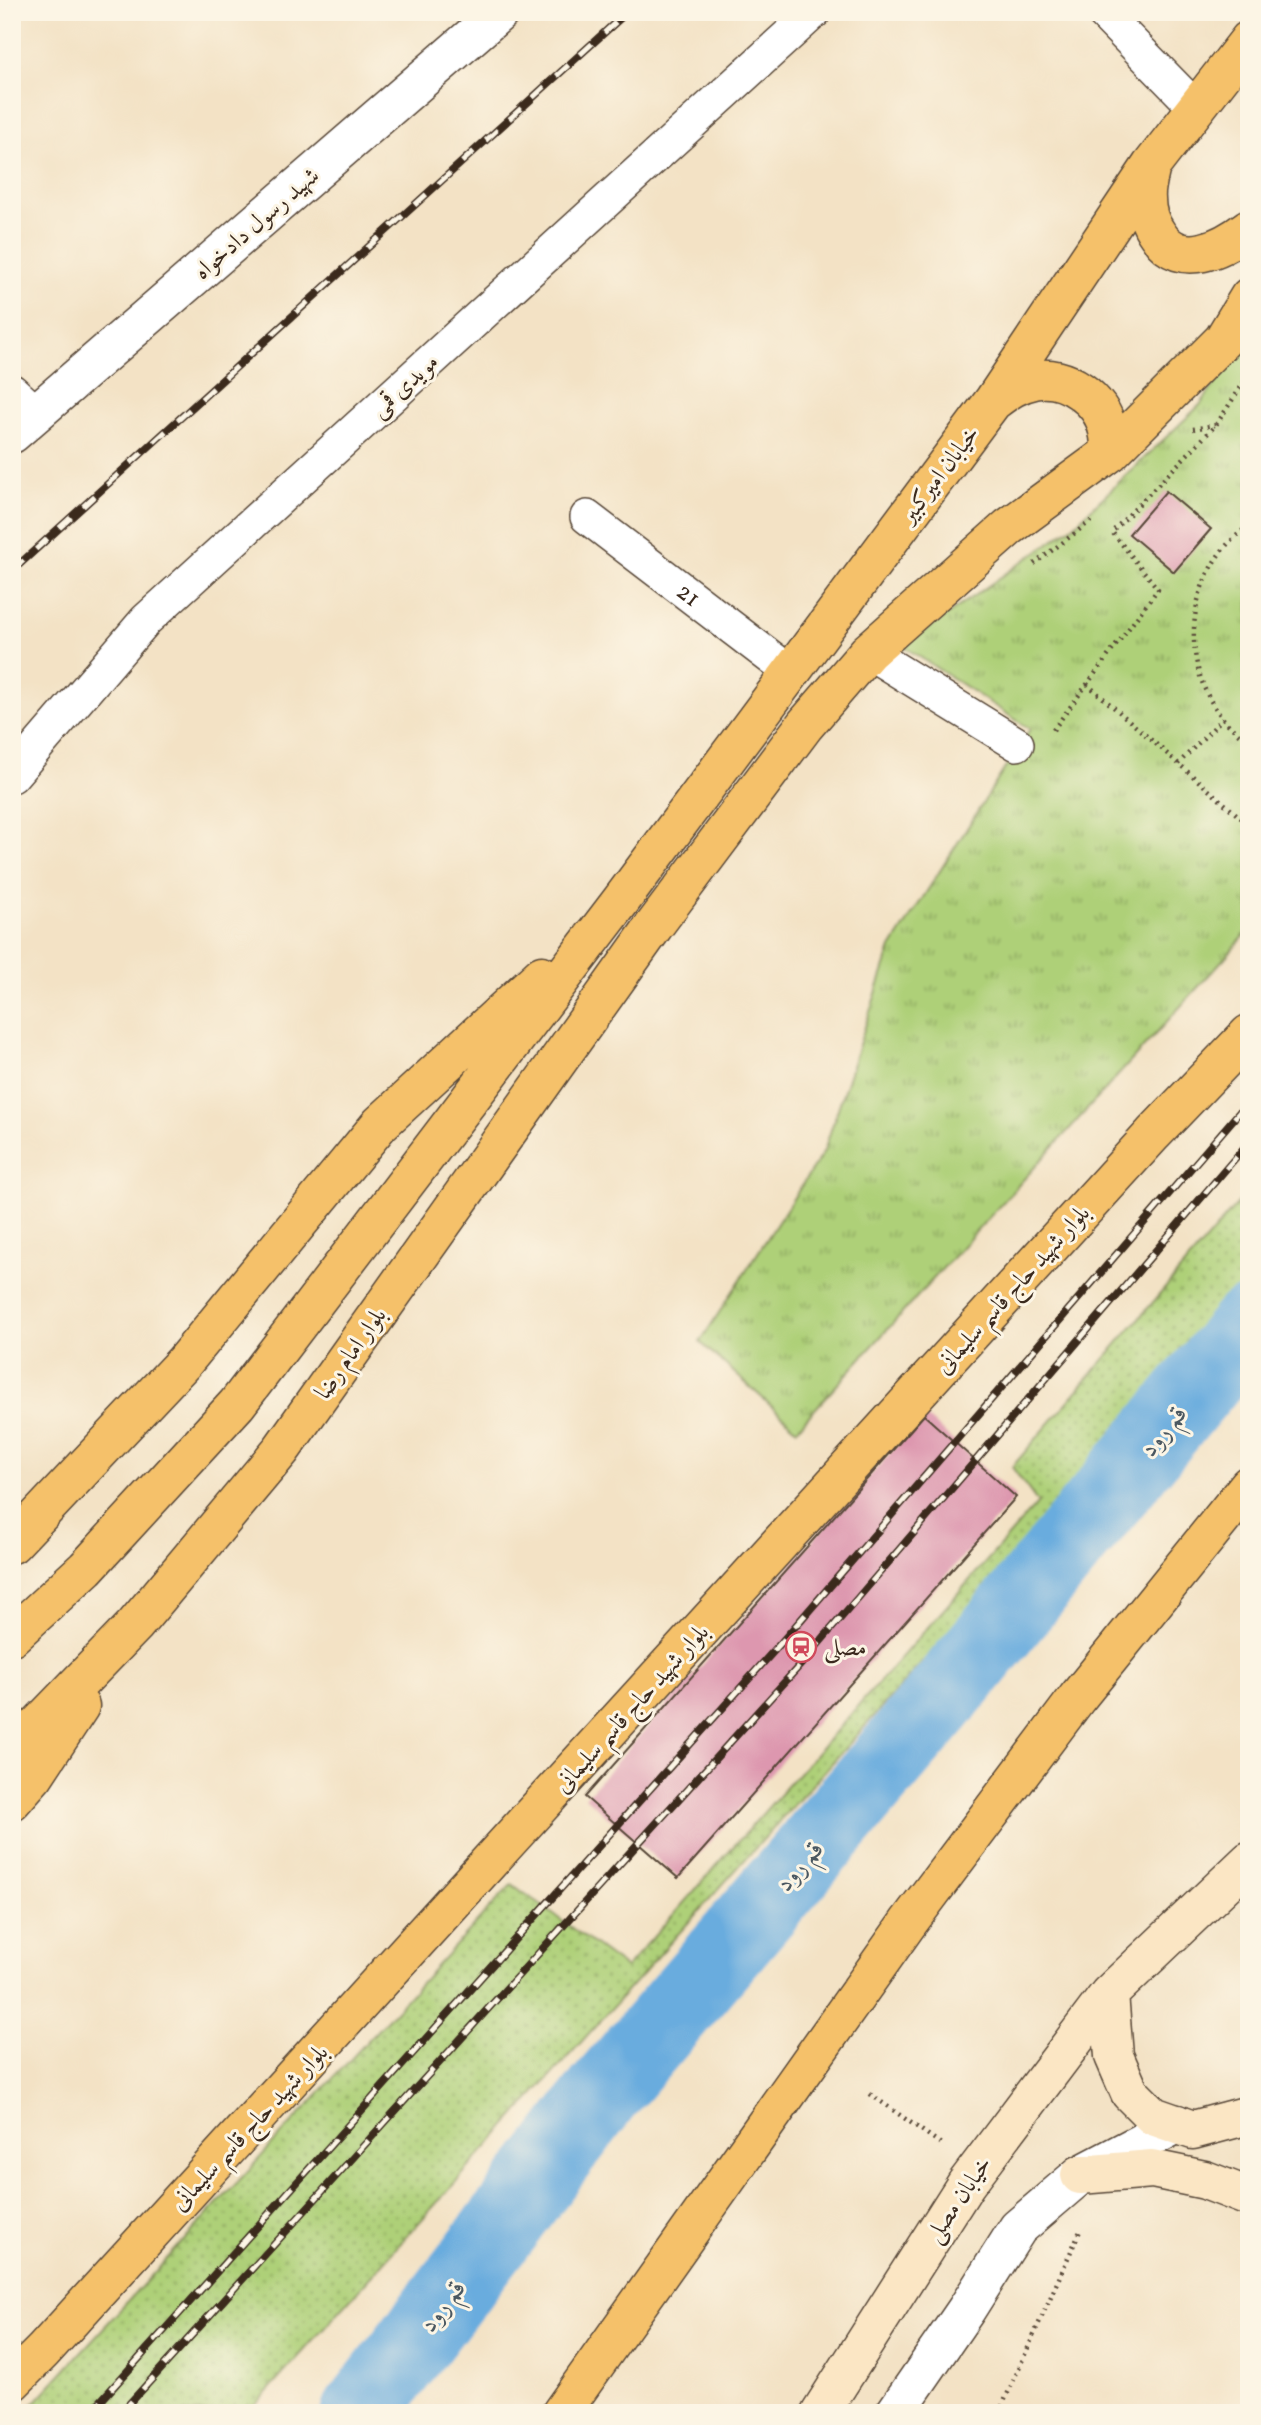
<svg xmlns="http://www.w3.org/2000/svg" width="1261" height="2425" font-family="Vollkorn,Amiri,serif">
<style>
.grass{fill:url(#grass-dots);stroke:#747d4b;stroke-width:2}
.park{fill:url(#park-tufts);stroke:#747d4b;stroke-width:2}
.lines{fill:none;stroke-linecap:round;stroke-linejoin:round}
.river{stroke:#69acde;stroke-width:77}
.building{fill:#dd97af}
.minor-casing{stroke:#574637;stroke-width:36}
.tertiary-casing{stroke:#574637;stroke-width:41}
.secondary-casing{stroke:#574637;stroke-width:41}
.primary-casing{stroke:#574637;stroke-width:41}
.path{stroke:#574637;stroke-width:4.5;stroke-dasharray:2 5;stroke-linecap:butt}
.minor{stroke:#fff;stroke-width:33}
.tertiary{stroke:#fff;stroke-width:38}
.secondary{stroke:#fbe6c4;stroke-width:38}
.primary{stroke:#f5c16b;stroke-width:38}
.rail-casing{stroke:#3b2a1e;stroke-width:8}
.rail{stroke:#fcf5e5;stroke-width:5;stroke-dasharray:16;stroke-linecap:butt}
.labels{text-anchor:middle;stroke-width:6;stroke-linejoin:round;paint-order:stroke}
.street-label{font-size:24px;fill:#3b2a1e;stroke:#fcf5e5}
.poi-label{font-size:24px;fill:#3b2a1e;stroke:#fcf5e5;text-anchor:start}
.water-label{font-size:26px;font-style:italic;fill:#4b5861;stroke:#fcf5e5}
</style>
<defs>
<pattern id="grass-dots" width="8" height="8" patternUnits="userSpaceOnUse" patternTransform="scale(1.75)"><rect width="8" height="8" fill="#aed078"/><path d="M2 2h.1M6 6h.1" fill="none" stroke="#8fa962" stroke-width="1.8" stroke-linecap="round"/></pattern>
<pattern id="park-tufts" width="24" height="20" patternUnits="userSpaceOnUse" patternTransform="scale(1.75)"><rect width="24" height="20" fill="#aed078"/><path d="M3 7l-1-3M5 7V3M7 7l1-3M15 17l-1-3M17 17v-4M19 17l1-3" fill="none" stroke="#8fa962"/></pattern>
</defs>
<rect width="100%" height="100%" fill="#fcf5e5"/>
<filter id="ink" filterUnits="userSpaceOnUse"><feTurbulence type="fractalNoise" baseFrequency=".0143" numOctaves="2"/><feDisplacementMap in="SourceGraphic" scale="14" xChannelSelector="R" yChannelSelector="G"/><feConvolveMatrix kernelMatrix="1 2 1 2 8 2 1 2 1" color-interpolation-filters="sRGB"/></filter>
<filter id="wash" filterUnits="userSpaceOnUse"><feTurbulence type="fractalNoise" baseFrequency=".00686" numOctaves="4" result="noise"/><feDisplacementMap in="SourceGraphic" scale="28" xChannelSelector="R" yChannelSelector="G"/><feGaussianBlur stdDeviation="1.57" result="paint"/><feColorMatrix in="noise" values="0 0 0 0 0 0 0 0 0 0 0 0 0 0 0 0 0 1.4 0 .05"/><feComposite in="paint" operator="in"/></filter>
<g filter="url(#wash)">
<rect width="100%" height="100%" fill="#f3e2c5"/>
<path class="grass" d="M1249 1190V1292L1095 1470 248 2413H25L512 1884 626 1968 1038 1503 1012 1467Z"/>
<path class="park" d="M1249 336V931L797 1429 700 1342 824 1151 891 948 1030 729 903 646 1073 526 1200 405Z"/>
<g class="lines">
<path class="river" d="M360 2413 602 2095 937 1704 1249 1325"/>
</g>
<g id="blocks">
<path class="building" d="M1166 491 1211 529 1174 572 1129 534Z
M924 1415 1016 1497 678 1878 585 1797Z"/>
</g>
</g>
<g filter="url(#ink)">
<use href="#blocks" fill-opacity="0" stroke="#574637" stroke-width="2"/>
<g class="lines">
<g class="minor-casing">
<g id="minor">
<path d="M1102 12 1196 108"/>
<path d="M12 391 36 413"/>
<path id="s1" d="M587 517 790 672"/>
<path d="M868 652 1017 744"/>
<path d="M12 776 146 620 814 12"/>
</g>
</g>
<g class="tertiary-casing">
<path id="tertiary" d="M12 434 500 12
M895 2413 966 2310 1018 2228 1080 2175 1177 2124"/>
</g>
<g class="secondary-casing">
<path id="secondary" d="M1109 1994 1114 2056 1130 2093 1153 2116 1193 2130 1249 2115
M1080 2175 1152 2169 1205 2180 1249 2197
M820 2413 966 2184 1109 1994 1249 1861"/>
</g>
<g class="primary-casing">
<path id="primary" d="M1151 166C1149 176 1145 188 1146 199 1146 212 1150 224 1158 235 1181 270 1223 248 1249 228
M995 400C1007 391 1018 383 1034 380 1065 373 1102 399 1108 431 1110 438 1110 446 1110 453
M12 1544 184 1362 380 1124 542 975
M12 1636 86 1568 237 1404 620 902 994 400 1151 166 1249 40
M12 1752 135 1625 281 1450 654 926 805 725 868 652 1009 527 1110 453 1223 340 1249 297
M12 1801 34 1776 80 1706
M12 2382 43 2351 1153 1134 1249 1034
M561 2413 908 1923 1077 1698 1249 1485"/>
</g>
<path class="path" d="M1193 429 1215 425
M1249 526C1177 573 1174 694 1249 741
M1034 564 1091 521
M1087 684 1249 825
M1053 730 1158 589 1112 532 1216 425 1246 379
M1178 764 1223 718
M870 2094 944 2146
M999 2413 1080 2231"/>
<use href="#minor" class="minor"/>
<use href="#tertiary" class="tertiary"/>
<use href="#secondary" class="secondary"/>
<use href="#primary" class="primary"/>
<g class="rail-casing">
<path id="rail" d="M12 571 627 12
M90 2413 780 1644 1249 1101
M121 2413 802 1663 1249 1142"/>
</g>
<use href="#rail" class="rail"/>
</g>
</g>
<defs>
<g id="station-ring" transform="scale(1.575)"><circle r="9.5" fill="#fcf5e5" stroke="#d1495b" stroke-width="1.5"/><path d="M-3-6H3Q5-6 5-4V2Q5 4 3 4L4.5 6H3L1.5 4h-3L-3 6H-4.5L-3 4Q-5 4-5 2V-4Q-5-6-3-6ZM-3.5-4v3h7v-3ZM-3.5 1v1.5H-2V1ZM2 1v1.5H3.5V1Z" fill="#d1495b"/></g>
</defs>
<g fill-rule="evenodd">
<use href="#station-ring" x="801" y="1647"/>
</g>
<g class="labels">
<g class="street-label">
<text transform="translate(256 223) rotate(-41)" y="8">شهید رسول دادخواه</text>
<text transform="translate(404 385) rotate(-42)" y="8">مویدی قمی</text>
<text transform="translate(939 474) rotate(-53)" y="8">خیابان امیرکبیر</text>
<text dy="8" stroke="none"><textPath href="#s1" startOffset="128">21</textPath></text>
<text transform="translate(1012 1289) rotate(-48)" y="8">بلوار شهید حاج قاسم سلیمانی</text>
<text transform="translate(350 1353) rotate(-55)" y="8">بلوار امام رضا</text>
<text transform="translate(631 1708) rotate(-48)" y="8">بلوار شهید حاج قاسم سلیمانی</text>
<text transform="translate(249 2127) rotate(-47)" y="8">بلوار شهید حاج قاسم سلیمانی</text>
<text transform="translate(958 2199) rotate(-56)" y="8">خیابان مصلی</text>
</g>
<g class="poi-label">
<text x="824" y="1655">مصلی</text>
</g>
<g class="water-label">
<text transform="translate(1163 1430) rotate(-51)" y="9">قم رود</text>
<text transform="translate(799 1865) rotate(-49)" y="9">قم رود</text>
<text transform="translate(442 2305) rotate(-53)" y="9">قم رود</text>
</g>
</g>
<rect width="1261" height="2425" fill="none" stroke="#fcf5e5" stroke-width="42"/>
</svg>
